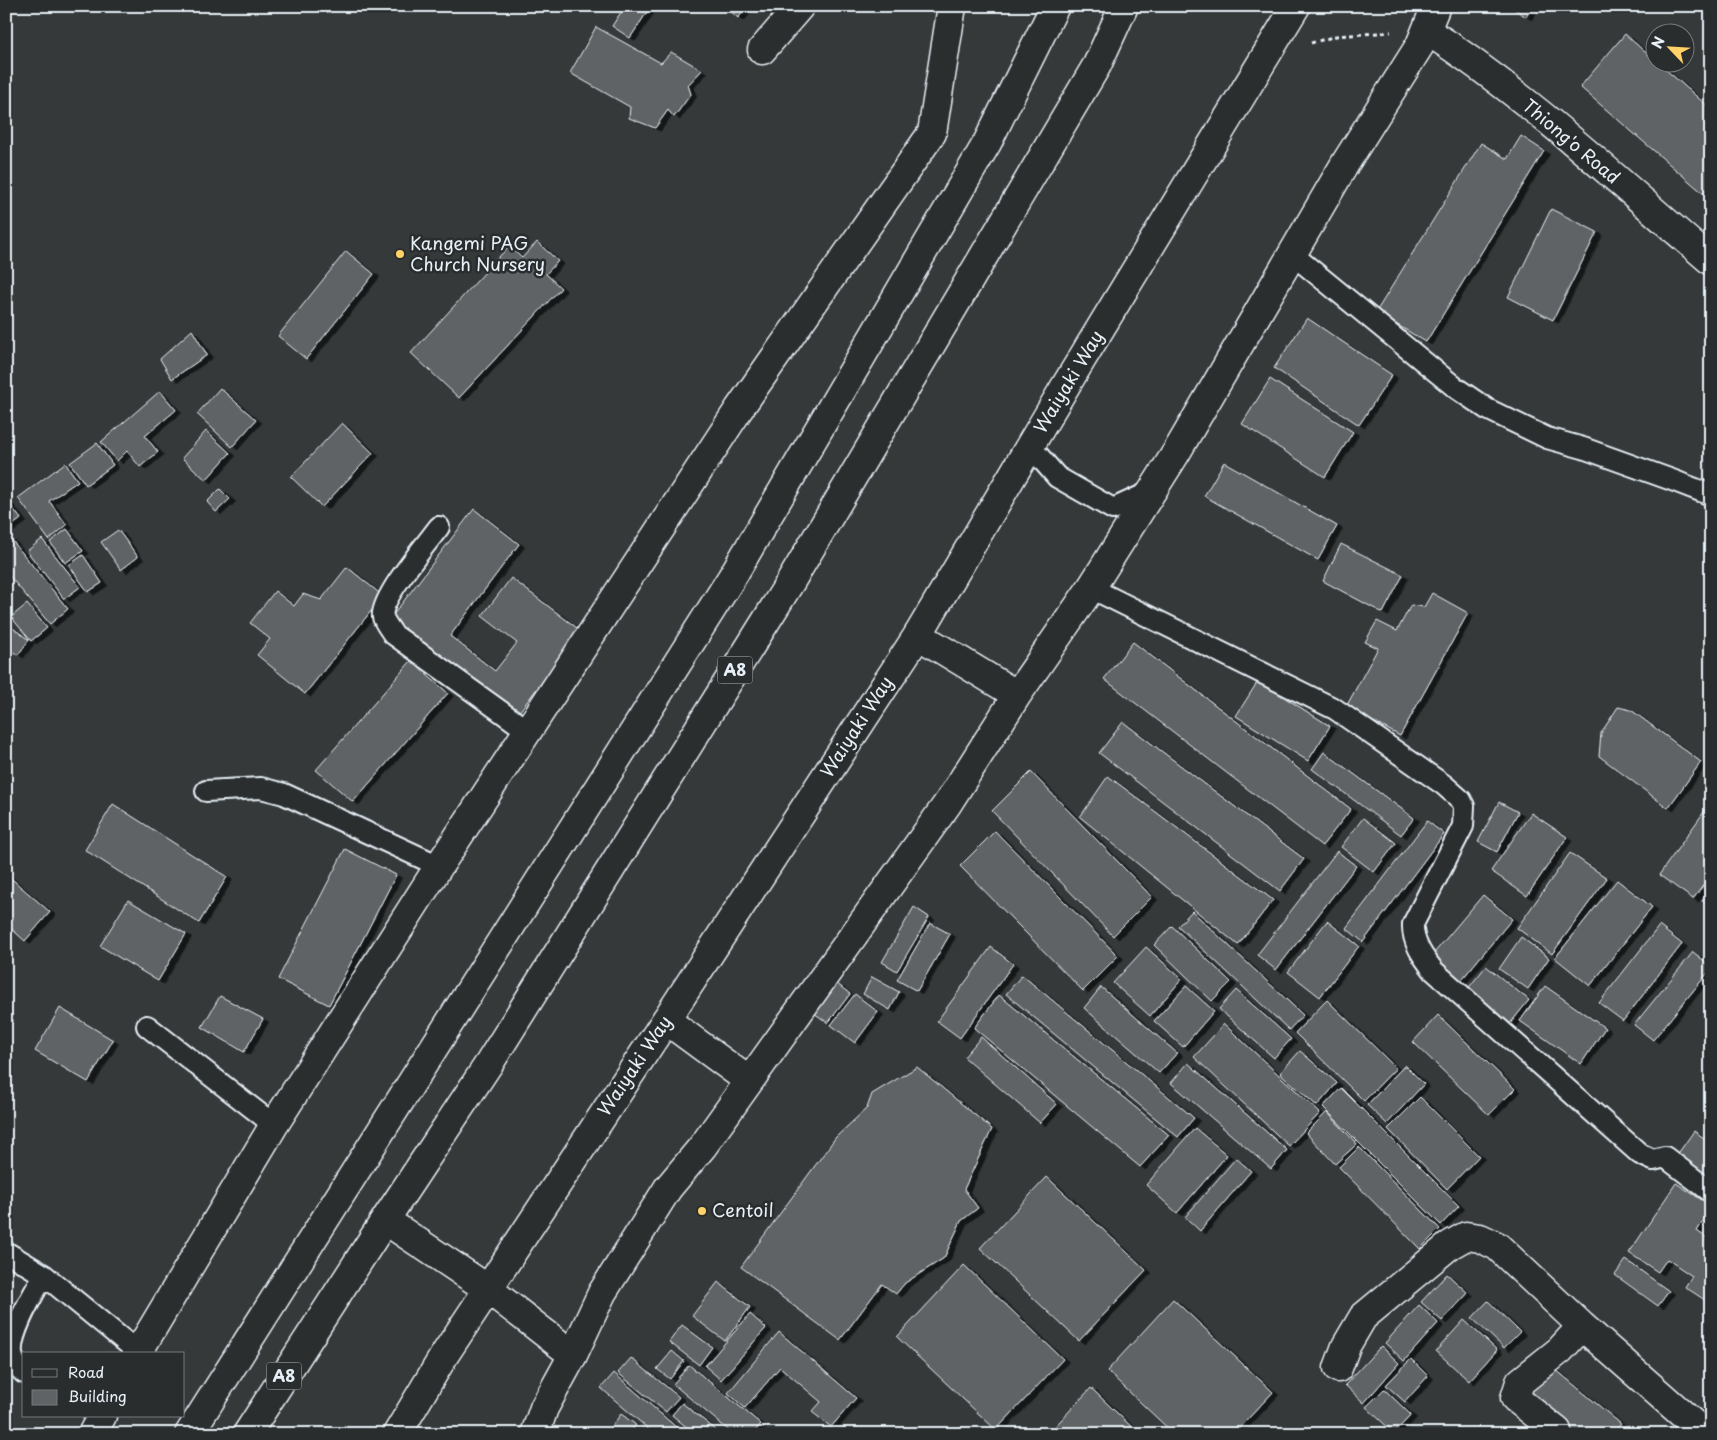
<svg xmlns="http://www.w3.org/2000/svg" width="1717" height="1440" font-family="'Playpen Sans',sans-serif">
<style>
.building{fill:#5f6365;stroke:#e8f1f8;filter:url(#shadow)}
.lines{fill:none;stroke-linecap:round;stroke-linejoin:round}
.lane-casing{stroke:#e8f1f8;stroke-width:24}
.street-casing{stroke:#e8f1f8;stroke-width:31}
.highway-casing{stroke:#e8f1f8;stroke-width:31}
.path{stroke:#e8f1f8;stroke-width:3;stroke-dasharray:4 4;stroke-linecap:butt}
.lane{stroke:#2a2d2e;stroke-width:20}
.street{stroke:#2a2d2e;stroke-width:28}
.highway{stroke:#2a2d2e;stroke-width:28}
.poi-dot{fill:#ffd166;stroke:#2a2d2e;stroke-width:2}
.labels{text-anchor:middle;stroke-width:5;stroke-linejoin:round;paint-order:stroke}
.shield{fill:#2a2d2e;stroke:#afb6bb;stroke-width:1}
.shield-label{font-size:16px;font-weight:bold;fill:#e8f1f8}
.street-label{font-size:18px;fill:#e8f1f8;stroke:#2a2d2e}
.poi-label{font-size:18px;fill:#e8f1f8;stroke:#2a2d2e;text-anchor:start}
</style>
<defs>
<filter id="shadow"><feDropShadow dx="5.5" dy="3" stdDeviation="0" flood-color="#0009"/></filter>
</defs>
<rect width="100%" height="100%" fill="#35393a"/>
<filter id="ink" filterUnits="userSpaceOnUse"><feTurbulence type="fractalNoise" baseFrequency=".02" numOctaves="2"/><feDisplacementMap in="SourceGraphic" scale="10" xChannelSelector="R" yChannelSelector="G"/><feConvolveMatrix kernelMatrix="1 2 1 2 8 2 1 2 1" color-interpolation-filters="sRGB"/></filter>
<g filter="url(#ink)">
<path class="building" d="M625 6H651L630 38 612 26Z
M725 6H749L738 18Z
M1510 6H1533L1526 17Z
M596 27 661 63 671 52 702 70 688 85 691 94 674 117 668 110 655 128 629 118 630 107 570 73Z
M1625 34 1654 60V62H1657L1711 109V186L1704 194 1580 87Z
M1521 136 1544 151 1426 342 1376 312 1481 143 1507 159Z
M1551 209 1597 232 1553 320 1508 297Z
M537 242 558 261 546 274 561 288 459 398 411 353 509 246 522 258Z
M346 251 374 274 306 359 278 336Z
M1307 318 1392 375 1359 425 1274 368Z
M192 330 207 355 172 379 160 359Z
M1270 379 1353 432 1325 477 1242 424Z
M220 388 256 420 232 447 197 414Z
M160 391 176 410 145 436 158 452 140 467 127 451 117 461 101 442Z
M342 423 373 453 322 507 291 477Z
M206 431 230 453 206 480 182 458Z
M97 443 113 465 86 485 70 463Z
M1224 462 1337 526 1318 560 1204 496Z
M65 463 78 481 49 501 67 525 49 540 18 498Z
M220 489 230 499 216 512 207 502Z
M8 502 21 519 6 530V504Z
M474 509 519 544 450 636 495 671 517 643 482 616 511 578 581 631 516 716 390 619Z
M67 529 83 551 65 563 50 542Z
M118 530 138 557 121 570 101 542Z
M10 538 68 609 50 624 6 572V540Z
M42 539 80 587 64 599 27 551Z
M1341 544 1403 575 1383 613 1323 581Z
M83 555 102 583 88 592 69 565Z
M347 567 383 596 305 694 257 655 270 639 250 623 275 591 294 606 303 594 321 600Z
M1432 593 1468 613 1400 736 1346 707 1378 648 1365 642 1377 621 1397 631 1411 605 1424 607Z
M27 604 47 628 31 641 11 617Z
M6 623 29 640 18 655 6 647Z
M1133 642 1351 809 1322 846 1104 679Z
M411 661 448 693 353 802 316 770Z
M1258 681 1330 726 1308 761 1236 716Z
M1618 707 1631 710 1701 762 1668 808 1599 756 1601 733Z
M1123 722 1304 859 1280 891 1099 753Z
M1324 752 1414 818 1401 835 1312 769Z
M1031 772 1152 897 1113 936 992 811Z
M1108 776 1273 900 1238 945 1080 817Z
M1499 802 1518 812 1497 852 1478 842Z
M1711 802V875L1693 899 1659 875Z
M113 804 227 877 199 923 85 850Z
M1531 813 1567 837 1527 896 1491 871Z
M1363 818 1396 843 1374 872 1341 847Z
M1427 821 1444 834 1363 942 1346 928Z
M995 831 1118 956 1083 991 960 866Z
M345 849 396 875 329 1005 278 979Z
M1337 851 1356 866 1276 970 1257 955Z
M1570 853 1607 878 1552 954 1517 928Z
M6 874 50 912 25 941 6 924Z
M1617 880 1652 907 1590 986 1555 958Z
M1711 889V907L1702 901Z
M1483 895 1512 919 1458 984 1429 959Z
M128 900 186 934 158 981 100 946Z
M914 907 929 917 897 971 882 962Z
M1192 911 1303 1015 1289 1030 1178 926Z
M1327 921 1359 946 1320 997 1288 972Z
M930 923 950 934 917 991 897 980Z
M1172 926 1231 982 1212 1001 1154 945Z
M1659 926 1682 944 1623 1021 1599 1003Z
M1521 937 1549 958 1528 989 1499 969Z
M991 947 1013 964 960 1038 937 1021Z
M1146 947 1182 979 1150 1016 1113 983Z
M1693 952 1711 966V969L1653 1040 1634 1025Z
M1486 966 1529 1000 1509 1025 1466 991Z
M1022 975 1194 1118 1178 1137 1006 994Z
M872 977 899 992 890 1010 863 994Z
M836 983 850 994 828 1023 814 1013Z
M1186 986 1214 1011 1183 1047 1154 1021Z
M1545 986 1605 1028 1581 1064 1520 1021Z
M1101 987 1177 1053 1159 1073 1084 1008Z
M1236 990 1291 1039 1274 1058 1219 1009Z
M855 994 878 1012 855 1043 831 1025Z
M999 995 1169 1135 1140 1167 974 1028Z
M220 996 263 1019 244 1052 202 1027Z
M1327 1000 1396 1068 1364 1101 1295 1033Z
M60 1008 113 1040 88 1082 35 1051Z
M1438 1015 1515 1089 1489 1115 1413 1042Z
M1224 1024 1320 1113 1289 1146 1194 1057Z
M981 1037 1057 1104 1040 1123 964 1057Z
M1300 1051 1337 1083 1317 1106 1280 1073Z
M1188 1063 1287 1150 1271 1169 1171 1083Z
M1405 1065 1424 1084 1387 1124 1367 1105Z
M917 1067 992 1129 964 1189 978 1208 961 1221 944 1258 905 1283 896 1294 882 1284 840 1340 741 1267 836 1137 867 1108 872 1094Z
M1341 1088 1459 1206 1441 1225 1323 1107Z
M1420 1097 1479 1156 1447 1189 1388 1129Z
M1327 1112 1357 1144 1335 1164 1306 1133Z
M1195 1128 1227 1155 1177 1213 1146 1185Z
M1694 1131 1711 1143V1172L1703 1184 1672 1162Z
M1359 1147 1440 1229 1420 1249 1339 1167Z
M1236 1158 1251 1171 1200 1231 1185 1217Z
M1047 1177 1146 1270 1079 1341 980 1248Z
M1676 1183 1711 1206V1209L1697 1231 1711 1241V1304L1685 1287 1692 1276 1667 1259 1658 1272 1629 1253Z
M1626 1260 1669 1291 1658 1306 1615 1275Z
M964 1265 1063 1359 996 1430 897 1337Z
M1447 1274 1468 1293 1442 1321 1421 1302Z
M718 1282 750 1307 725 1341 692 1316Z
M1173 1299 1273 1392 1234 1434H1174L1107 1371Z
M1488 1301 1520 1332 1504 1348 1472 1318Z
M1419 1305 1438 1323 1404 1361 1385 1343Z
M750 1314 766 1328 721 1380 705 1366Z
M1464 1320 1497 1350 1469 1381 1436 1351Z
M682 1325 712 1347 699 1365 669 1342Z
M779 1332 856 1398 831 1427 812 1412 821 1402 780 1367 745 1408 728 1393Z
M1381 1346 1399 1363 1364 1403 1345 1385Z
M672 1351 684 1361 670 1379 657 1369Z
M631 1358 679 1397 666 1412 618 1373Z
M1411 1359 1428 1376 1405 1402 1386 1385Z
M1549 1364 1621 1424 1612 1434H1567L1522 1396Z
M689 1365 761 1424 753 1434H733L673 1384Z
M614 1373 684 1434H654L601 1388Z
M1091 1388 1139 1434H1048Z
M1384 1389 1411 1415 1394 1433 1366 1407Z
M682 1403 721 1434H695L672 1415Z
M621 1414 636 1425 629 1434H606Z"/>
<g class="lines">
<g class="lane-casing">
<path id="lane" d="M1292 254 1456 388 1487 409 1547 438 1583 448 1672 480 1711 495
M1030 446 1057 477 1113 509 1152 491
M439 527C427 543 379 600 383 617 384 622 390 629 393 634L528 731
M1091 588 1335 709 1444 785 1461 800 1464 806 1463 826 1413 924C1412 942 1423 957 1434 971L1640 1154 1653 1160 1665 1157 1711 1192
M206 791 261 788 284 794 439 866
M147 1026 274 1125
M6 1252 44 1275 138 1352
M24 1373C18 1368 13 1362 12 1354 9 1333 34 1293 44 1275"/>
</g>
<g class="street-casing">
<path id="street" d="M1426 30C1528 96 1618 181 1711 261
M762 50 800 6
M918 635 1017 695
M666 1020 749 1081
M488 1289 573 1355
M137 1354 274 1125 439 866 739 409 932 133 952 6
M1338 1368 1346 1346 1363 1317 1450 1245 1466 1236 1480 1238 1497 1246 1582 1326 1705 1434
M1557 1431 1515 1398 1520 1382 1560 1350 1582 1326
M92 1434 102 1416
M535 1434 544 1408 573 1355 602 1293 668 1188 703 1146 948 803 1017 695 1091 588 1176 453 1346 162 1420 45 1436 6"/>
</g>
<g class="highway-casing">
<path id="highway" d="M385 1220 488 1289
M189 1434 732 577 987 143 1055 6
M247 1434 385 1220 490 1062 791 581 1097 65 1124 6
M397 1434 445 1354 488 1289 666 1020 918 635 1066 385 1296 6"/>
</g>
<path class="path" d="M1311 43 1336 36 1391 32"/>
<use href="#lane" class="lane"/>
<use href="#street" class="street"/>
<use href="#highway" class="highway"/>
</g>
</g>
<g class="poi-dot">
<circle cx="400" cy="254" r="5"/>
<circle cx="702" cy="1211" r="5"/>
</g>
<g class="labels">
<g class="shield">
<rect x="717.5" y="656.5" width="35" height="27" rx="4"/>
<rect x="266.5" y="1362.5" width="35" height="27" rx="4"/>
</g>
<g class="shield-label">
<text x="735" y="676">A8</text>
<text x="284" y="1382">A8</text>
</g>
<g class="street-label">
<text transform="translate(1571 142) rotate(40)" y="6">Thiong'o Road</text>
<text transform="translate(1069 382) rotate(-59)" y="6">Waiyaki Way</text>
<text transform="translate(857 727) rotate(-57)" y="6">Waiyaki Way</text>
<text transform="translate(635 1066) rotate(-56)" y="6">Waiyaki Way</text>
</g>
<g class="poi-label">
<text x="410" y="250">Kangemi PAG<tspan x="410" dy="21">Church Nursery</tspan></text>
<text x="712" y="1217">Centoil</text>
</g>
</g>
<rect width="1717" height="1440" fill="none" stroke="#2a2d2e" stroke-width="25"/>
<rect x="12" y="12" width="1692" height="1415" fill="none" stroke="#e8f1f8" stroke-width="2" filter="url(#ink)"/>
<rect x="22" y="1352" width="162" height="65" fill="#2a2d2e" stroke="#767b7f"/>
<rect x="32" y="1369" width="25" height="8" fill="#2a2d2e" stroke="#767b7f"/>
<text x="68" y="1378" font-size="15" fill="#e8f1f8">Road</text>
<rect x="32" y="1390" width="25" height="15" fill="#5f6365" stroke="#767b7f"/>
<text x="68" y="1402" font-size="15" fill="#e8f1f8">Building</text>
<g transform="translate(1670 48) rotate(295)"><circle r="24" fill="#2a2d2e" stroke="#767b7f"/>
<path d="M0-4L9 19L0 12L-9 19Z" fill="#ffd166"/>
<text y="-8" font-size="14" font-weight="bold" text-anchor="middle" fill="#e8f1f8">N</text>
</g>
</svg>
